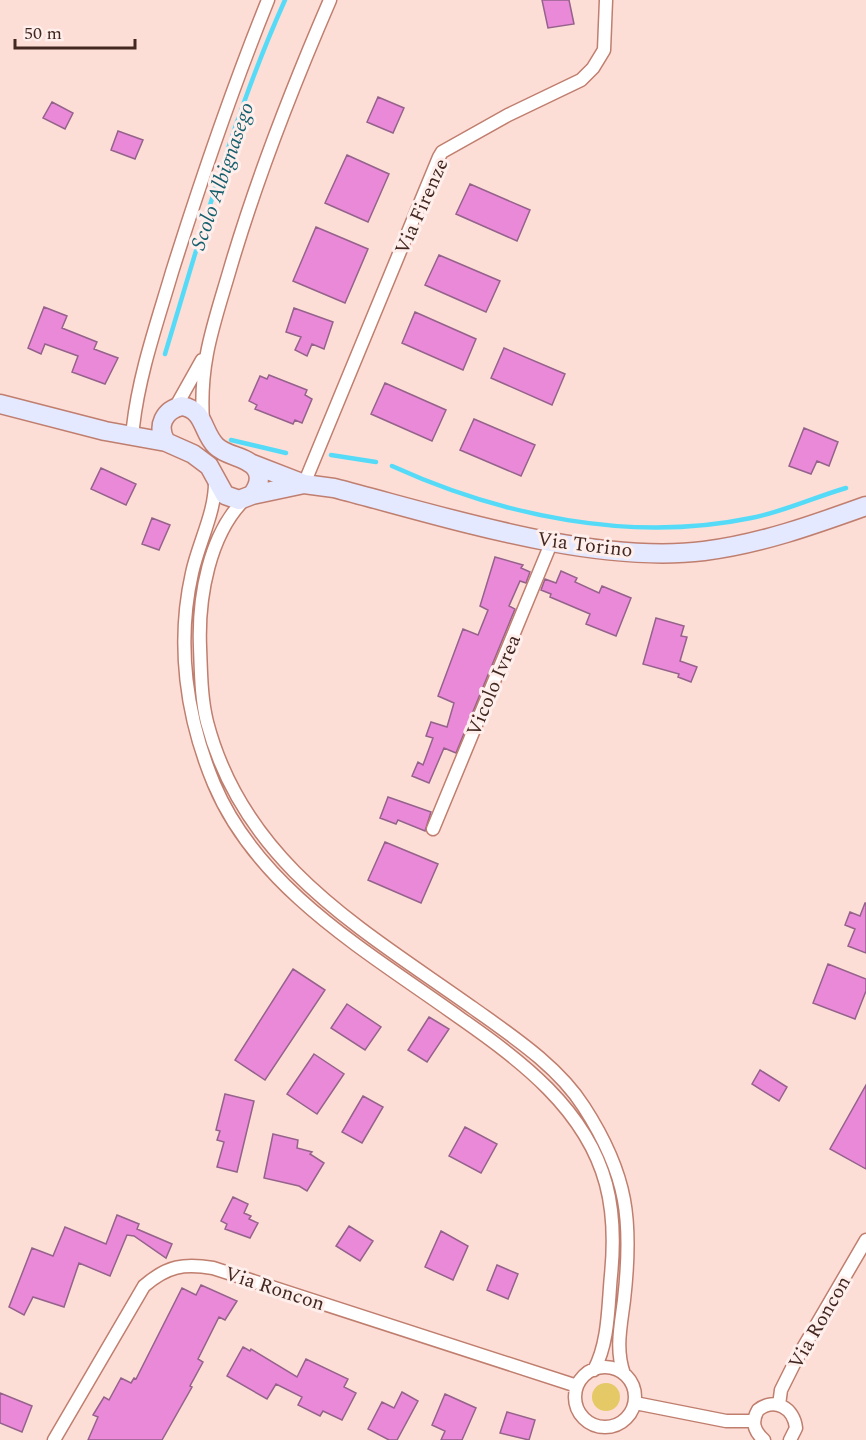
<svg xmlns="http://www.w3.org/2000/svg" width="866" height="1440" font-family="Spectral,serif">
<style>
.green{fill:#e5c966}
.lines{fill:none;stroke-linecap:round;stroke-linejoin:round}
.stream{stroke:#55dbf7;stroke-width:4.5}
.building{fill:#e989d8;stroke:#95628b;stroke-width:1.5}
.street-casing{stroke:#c07e6e;stroke-width:15}
.secondary-casing{stroke:#c07e6e;stroke-width:21}
.street{stroke:#fff;stroke-width:12}
.secondary{stroke:#e4e9ff;stroke-width:18}
.labels{text-anchor:middle;stroke-width:6;stroke-linejoin:round;paint-order:stroke}
.street-label{font-size:20px;fill:#432821;stroke:#ffefec}
.water-label{font-size:21px;font-style:italic;fill:#145f6d;stroke:#ffefec}
</style>
<rect width="100%" height="100%" fill="#fcded7"/>
<path class="green" d="M592 1397a14 14 0 1 1 28 0a14 14 0 1 1-28 0Z"/>
<g class="lines">
<path class="stream" d="M165 354C201 236 234 113 285 0
M231 440 286 453
M331 455 376 462
M392 466C502 516 631 543 751 518 783 512 815 497 846 488"/>
</g>
<path class="building" d="M542 0H569L574 24 548 28Z
M378 97 404 108 393 133 367 122Z
M52 102 73 113 65 129 43 118Z
M118 131 143 140 135 159 111 150Z
M347 155 389 174 368 222 325 203Z
M470 184 530 210 517 241 456 214Z
M316 227 368 249 345 303 293 281Z
M439 255 500 281 486 312 425 285Z
M44 307 67 316 62 328 97 342 94 349 118 358 105 384 72 372 78 356 45 344 41 354 28 348Z
M294 308 333 322 324 349 312 344 307 356 295 350 301 337 286 332Z
M415 312 476 339 463 370 402 343Z
M504 348 565 374 552 405 491 378Z
M269 375 307 390 305 395 312 399 302 423 295 420 293 424 255 409 257 405 249 401 260 376 267 379Z
M385 383 446 410 432 441 371 414Z
M474 419 535 445 521 476 460 450Z
M804 428 838 442 829 466 817 461 811 474 789 466Z
M101 468 136 484 126 505 91 489Z
M152 518 170 525 159 550 142 544Z
M495 557 523 565 521 568 530 572 526 583 520 581 509 606 515 609 456 753 444 748 429 783 412 776 418 762 423 765 433 738 426 736 431 722 447 727 454 703 438 696 463 629 478 635 488 610 480 606Z
M561 571 577 578 575 582 599 593 602 586 631 598 616 636 586 624 590 614 550 597 551 594 541 590 545 579 556 583Z
M656 618 684 626 681 636 687 637 680 661 697 667 691 682 678 677 679 674 643 664Z
M388 797 431 812 425 831 398 820 396 824 380 818Z
M385 842 438 864 421 903 368 880Z
M865 903H866V953L848 946 855 929 845 925 850 912 860 916Z
M828 964 866 979V991L855 1019 813 1003Z
M293 969 325 990 265 1080 235 1060Z
M347 1004 381 1027 365 1050 331 1028Z
M429 1017 449 1029 427 1062 408 1050Z
M314 1054 344 1074 317 1114 287 1094Z
M760 1070 787 1087 779 1101 752 1084Z
M866 1085V1169L830 1149Z
M225 1094 254 1101 237 1172 217 1167 224 1142 217 1140 220 1131 216 1130Z
M363 1096 383 1107 362 1143 342 1132Z
M465 1127 497 1144 481 1173 449 1156Z
M273 1134 298 1140 297 1148 312 1152 310 1154 324 1163 307 1191 299 1186 264 1178Z
M233 1197 248 1204 244 1213 251 1216 249 1219 258 1223 250 1238 225 1229 227 1224 221 1221Z
M117 1215 139 1224 137 1229 172 1244 166 1258 134 1236 127 1235 110 1276 79 1263 64 1307 33 1297 24 1315 9 1307 32 1248 53 1256 65 1227 106 1244Z
M349 1226 373 1241 360 1261 336 1246Z
M441 1231 468 1246 453 1280 425 1267Z
M497 1265 518 1274 508 1299 487 1290Z
M201 1285 237 1301 225 1320 219 1317 198 1359 203 1362 190 1386 192 1387 162 1440H88L98 1417 93 1415 104 1397 109 1400 121 1378 131 1383 134 1378 136 1379 182 1288 196 1295Z
M243 1347 250 1351 251 1349 297 1377 306 1359 348 1379 344 1387 356 1393 342 1420 323 1411 320 1416 298 1405 302 1397 276 1384 267 1399 227 1376Z
M402 1392 418 1401 397 1440H389L368 1429 382 1402 394 1408Z
M0 1393 32 1406 22 1432 0 1423Z
M445 1394 476 1408 462 1440H441L445 1431 432 1425Z
M507 1412 535 1420 529 1440 500 1433Z"/>
<g class="lines">
<g class="street-casing">
<path id="street" d="M175 408 202 360
M203 421C199 362 214 324 230 269 257 177 292 88 330 0
M133 427C139 374 157 323 172 272 201 180 232 89 268 0
M215 479C216 512 199 541 192 573 176 644 186 717 214 784 259 891 370 953 460 1018 520 1060 586 1109 606 1184 614 1214 614 1245 611 1275 608 1306 609 1342 594 1370
M304 484 439 157 442 152 508 115 581 80 593 68 604 50 606 0
M246 498C209 533 198 598 200 647 201 672 201 698 207 722 244 864 362 929 473 1008 512 1036 558 1066 584 1107 628 1175 633 1221 624 1300 621 1325 615 1349 624 1374
M433 829 552 541
M575 1397a30 30 0 1 1 60 0a30 30 0 1 1-60 0Z
M635 1403 726 1421H753
M779 1405 781 1390 796 1360 866 1240
M54 1440 144 1286C167 1266 184 1263 213 1268L577 1386
M764 1440C754 1431 751 1422 758 1410 775 1397 794 1408 796 1428L790 1440"/>
</g>
<g class="secondary-casing">
<path id="secondary" d="M0 404 105 431 166 442
M182 406C205 410 202 432 216 446 227 457 248 456 256 469 262 478 258 487 252 495L239 500 225 495 209 466 193 454 166 442C156 426 164 410 182 406Z
M250 463 304 484 334 488C443 516 592 565 704 551 760 544 813 525 866 506
M252 495 304 484"/>
</g>
<use href="#street" class="street"/>
<use href="#secondary" class="secondary"/>
</g>
<g class="labels">
<g class="street-label">
<text transform="translate(421 206) rotate(-66)" y="7">Via Firenze</text>
<text transform="translate(585 544) rotate(7)" y="7">Via Torino</text>
<text transform="translate(493 685) rotate(-67)" y="7">Vicolo Ivrea</text>
<text transform="translate(275 1288) rotate(18)" y="7">Via Roncon</text>
<text transform="translate(819 1322) rotate(-60)" y="7">Via Roncon</text>
</g>
<g class="water-label">
<text transform="translate(222 176) rotate(-71)" y="7">Scolo Albignasego</text>
</g>
</g>
<path d="M15 39v9h120v-9" fill="none" stroke="#432821" stroke-width="3"/>
<text x="24" y="39" font-size="18" fill="#432821" stroke="#ffefec" stroke-width="4.5" paint-order="stroke">50 m</text>
</svg>
